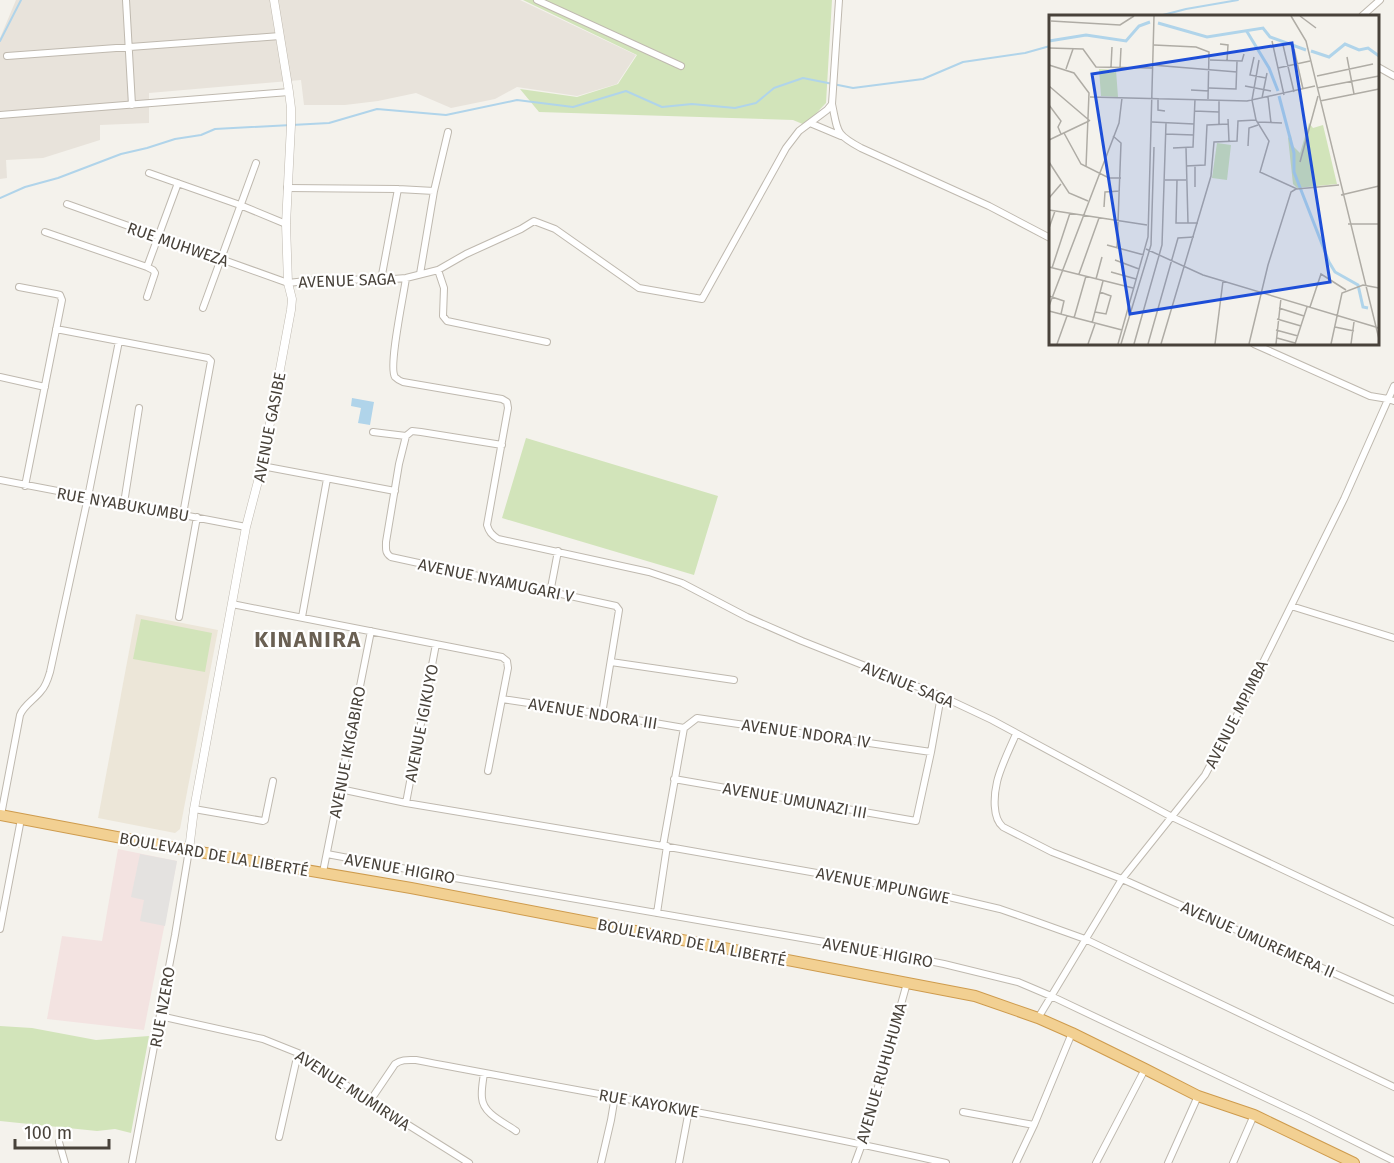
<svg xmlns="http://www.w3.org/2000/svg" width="1394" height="1163" font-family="'Fira Sans',sans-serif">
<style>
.residential{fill:#e8e3db}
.education{fill:#ece6d8}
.medical{fill:#f3e3e1}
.green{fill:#d2e4ba}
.parking{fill:#e4e2e0}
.water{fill:#b0d4ea}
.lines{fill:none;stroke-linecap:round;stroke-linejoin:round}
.stream{stroke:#b0d4ea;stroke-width:2}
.minor-casing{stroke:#bfb9af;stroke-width:8}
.tertiary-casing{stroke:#bfb9af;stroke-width:9}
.trunk-casing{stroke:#ce9b4d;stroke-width:12}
.minor{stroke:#fff;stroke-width:6}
.tertiary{stroke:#fff;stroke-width:8}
.trunk{stroke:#f2d092;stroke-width:10}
.labels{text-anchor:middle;stroke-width:4.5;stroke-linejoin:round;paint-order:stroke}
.street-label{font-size:16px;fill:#48423a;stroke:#fff}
.district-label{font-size:22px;font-weight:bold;letter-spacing:1.5px;fill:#6a6053;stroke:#fff}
.inset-river{fill:none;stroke:#b0d4ea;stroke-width:3}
.inset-road{fill:none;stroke:#afaca5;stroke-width:1.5}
.view{fill:#1d4ed8;fill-opacity:0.15;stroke:#1d4ed8;stroke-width:3}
.inset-edge{fill:none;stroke:#48423a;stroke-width:3}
</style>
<rect width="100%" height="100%" fill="#f4f2ec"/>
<path class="residential" d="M16 0H520L636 55 617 84 577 96 517 87 495 99 451 108 416 93 378 101 345 105H304L301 80 149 93V123L100 125V140L43 158 6 160 7 178 0 179V38Z"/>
<path class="education" d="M136 614 218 630 180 829 175 833 98 818Z"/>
<path class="medical" d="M118 849 177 861 144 1030 47 1019 62 936 102 941Z"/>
<path class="green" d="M523 0H832L826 103 805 125 793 120 539 112 520 89 577 97 618 84 637 55Z
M526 438 718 496 694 575 502 518Z
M141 619 212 633 205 672 133 659Z
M0 1026 32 1028 96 1040 149 1036 131 1133 115 1129 97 1131 0 1121Z"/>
<path class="parking" d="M140 854 177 861 165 926 140 921 144 900 131 897Z"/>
<path class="water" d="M352 398 374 402 370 425 358 423 361 408 351 406Z"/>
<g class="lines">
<path class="stream" d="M1159 16 1186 9 1238 0
M0 41 21 0
M0 198 25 187 58 178 121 154 147 148 175 139 201 135 215 129 329 123 377 109 446 115 517 100 573 107 626 91 662 107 692 104 735 108 756 103 774 88 803 78 853 88 923 79 963 62 1025 53 1050 46"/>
<g class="minor-casing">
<path id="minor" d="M126 0 132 105
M537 0 681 66
M1362 16 1380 0
M7 56 280 36
M1378 67 1394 76
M832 104C838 132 835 134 861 148L989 206 1050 238
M0 115 289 92
M810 123 841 136
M149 173 240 205 286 224
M287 188 398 189 434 191
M67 204 288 283 324 279 381 280 406 278 438 270 466 254 521 229 534 221 555 229 639 288 702 299 786 148 799 131 827 110 832 104 839 0
M45 232 147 267 178 183
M147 267 153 270 155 273 147 297
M438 270 444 288 443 316 447 321 547 342
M420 274 434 191 448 132
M406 278C404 294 388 367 395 377 397 379 400 381 403 382L502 399 507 402 508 408 487 525C489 532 492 535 498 539L649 572 682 583 747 617 802 641 941 696 992 720 1172 817 1394 922
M381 280 398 189
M19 287 56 294 60 295 62 300 25 486
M203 308 256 163
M56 329 208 358 211 361 183 514
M1254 344 1370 396 1388 399 1394 401
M0 377 45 387
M373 432 406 436 412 431 421 432 502 445
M406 436 399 464 386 542C386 549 385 553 391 557L616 606 619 610 602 714
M262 466 395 491
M0 480 246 527
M124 503 139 408
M550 593 558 551
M232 604 502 657 507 661 508 668 488 771
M1291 606 1394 638
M179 617 197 517
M302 617 327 479
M611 662 734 680
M502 699 602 714 684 728
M684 728 697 718 931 752
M1016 734C1010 748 1000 768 997 782 994 795 992 818 1003 827L1052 852 1122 879 1394 1000
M674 779 916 821 931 752 941 696
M340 789 406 803 663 846 936 894 1000 909 1032 920 1085 939 1394 1087
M406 803 436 644
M194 809 263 821 265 820 266 815 273 781
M1 815 20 715C24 705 34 700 41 691 46 686 48 679 50 672L88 497 119 341
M663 846 684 728
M327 854 449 877 894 954 944 964 1018 982 1051 996 1306 1117 1394 1161
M323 872 371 631
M657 913 667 846
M0 929 21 819
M160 1016 263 1039 298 1053 370 1101 469 1163
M1038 1018 1122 879 1205 775 1236 717 1344 499 1394 386
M484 1073C483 1081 481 1090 482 1098 483 1114 505 1123 516 1131
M370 1101 395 1064C402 1059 408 1060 416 1060 593 1094 771 1123 946 1163
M963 1112 1034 1125
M279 1137 298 1053
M59 1142 65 1163
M132 1163 175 935 189 850
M601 1163 611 1120 615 1096
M679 1163 689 1110
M855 1163 862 1144 907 983
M1016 1163 1034 1125 1072 1033
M1096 1163 1145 1069
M1168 1163 1198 1096
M1233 1163 1254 1115"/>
</g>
<g class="tertiary-casing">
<path id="tertiary" d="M189 850 194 809 246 527 262 466 291 310 292 299 288 283 286 224 291 125V108L289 92 274 0"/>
</g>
<g class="trunk-casing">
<path id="trunk" d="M0 815 159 845 411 888 975 996 1038 1018 1072 1033 1145 1069 1198 1096 1254 1115 1354 1163"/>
</g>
<use href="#minor" class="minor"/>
<use href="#tertiary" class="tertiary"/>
<use href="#trunk" class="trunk"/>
</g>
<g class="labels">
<g class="street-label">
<text transform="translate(178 244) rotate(19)" y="6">RUE MUHWEZA</text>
<text transform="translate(347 280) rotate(-2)" y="6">AVENUE SAGA</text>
<text transform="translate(269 427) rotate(-79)" y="6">AVENUE GASIBE</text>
<text transform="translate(123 504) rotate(10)" y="6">RUE NYABUKUMBU</text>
<text transform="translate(496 580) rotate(12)" y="6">AVENUE NYAMUGARI V</text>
<text transform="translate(908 684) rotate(22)" y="6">AVENUE SAGA</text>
<text transform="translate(593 713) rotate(9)" y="6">AVENUE NDORA III</text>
<text transform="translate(1236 714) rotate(-63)" y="6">AVENUE MPIMBA</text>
<text transform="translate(421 723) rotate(-79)" y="6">AVENUE IGIKUYO</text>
<text transform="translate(806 733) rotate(8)" y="6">AVENUE NDORA IV</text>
<text transform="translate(347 752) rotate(-79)" y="6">AVENUE IKIGABIRO</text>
<text transform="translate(795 800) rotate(10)" y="6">AVENUE UMUNAZI III</text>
<text transform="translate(214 854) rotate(10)" y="6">BOULEVARD DE LA LIBERTÉ</text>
<text transform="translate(400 868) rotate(10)" y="6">AVENUE HIGIRO</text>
<text transform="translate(883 885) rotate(11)" y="6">AVENUE MPUNGWE</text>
<text transform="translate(1258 939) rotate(24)" y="6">AVENUE UMUREMERA II</text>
<text transform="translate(692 942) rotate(11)" y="6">BOULEVARD DE LA LIBERTÉ</text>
<text transform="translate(878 952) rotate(10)" y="6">AVENUE HIGIRO</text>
<text transform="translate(162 1007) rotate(-80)" y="6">RUE NZERO</text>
<text transform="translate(881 1073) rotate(-74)" y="6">AVENUE RUHUHUMA</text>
<text transform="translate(353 1090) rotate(33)" y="6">AVENUE MUMIRWA</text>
<text transform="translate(649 1103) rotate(10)" y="6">RUE KAYOKWE</text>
</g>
<g class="district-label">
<text x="308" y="647">KINANIRA</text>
</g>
</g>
<g transform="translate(1049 15)">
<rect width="330" height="330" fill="#f4f2ec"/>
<path d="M50 54 67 55 69 82 52 81ZM260 108 264 113 274 110 288 169 248 173 244 169 239 123 242 120 243 130 251 138ZM168 128 182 130 178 165 163 163Z" fill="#d2e4ba"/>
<path class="inset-river" d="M109 8 158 22 214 13 221 22 257 35M197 15 220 53 229 76M0 26 37 20 77 26 90 11 101 7M262 36 280 42 296 29 310 35 319 33 330 41M230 81 245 138V157L280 247 286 257 309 270 314 292 319 293"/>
<path class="inset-road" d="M242 1 257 26 330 324M251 1 267 13M2 6 71 10 85 1M223 26 235 80M171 29 179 30 178 46M105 30 147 32 160 37 159 84M234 30 245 77M0 33 34 34 47 52 103 53M245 34 254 74M205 42 201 60 217 63M298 42 305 79M161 45 193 46 195 39M210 45 203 85 207 105 220 126 211 157 248 174 290 170M0 50 25 58 40 78 37 152M103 50 188 57M62 52 63 32M71 53 72 33M229 53 261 46M17 54 24 34M268 61 324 49M0 71 41 106M196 71 222 76M160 73 187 74 188 46M268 73 330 61M142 75 160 76M41 82 198 86 266 71M219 82 222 108M109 83V95L116 96M213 83 218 58M271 86 330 74M0 90 12 106 9 112 12 119M145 96 170 97M179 104 180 126M103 107 145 109M208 107 233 108M170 109V85M15 118 32 149 60 163H72M116 119 145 120M64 121 72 128 68 233M0 125 40 106M199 131 200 113 209 110M124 133 144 132 146 84M137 133 139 208M0 147 20 178 39 186M251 147 269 81M137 151 156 150 158 110 179 109M146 151V172M116 165H137M128 165 127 208H149M292 180 330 171M0 183 12 169M55 192 56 177 71 176M0 195 98 210M299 209H330M0 213 6 196M58 230 95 240M97 234 154 260 330 313M66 245 90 254M0 252 84 273M3 253 21 198M62 257 87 264M30 259 50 203M47 264 53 242M0 281 15 286 12 299M0 291 70 108 73 83M261 292 272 259 297 275M230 293 255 301M0 296 73 315M46 297 57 299 62 281 51 277M25 303 37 261M228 304 252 311M43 308 54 266M286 312 305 316M227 315 249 321M228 323 246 328M8 329 18 301M39 329 46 309M69 329 99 222 105 1M72 329 102 230 105 132M85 329 113 230 117 108M99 329 129 223 145 222M112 329 162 161 165 127 188 126 189 106 207 105M166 329 174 266M200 329 219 250 242 177 247 174M227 329 232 283M246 329 258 292M282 329 293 278 314 270 330 273M302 329 305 307"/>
<path class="view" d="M243 28 281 267 81 299 43 59Z"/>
<rect width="330" height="330" class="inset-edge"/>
</g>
<path d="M15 1139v9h94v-9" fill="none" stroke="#48423a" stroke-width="3"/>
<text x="24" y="1139" font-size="18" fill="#48423a" stroke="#ffffff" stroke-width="4.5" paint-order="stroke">100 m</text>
</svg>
